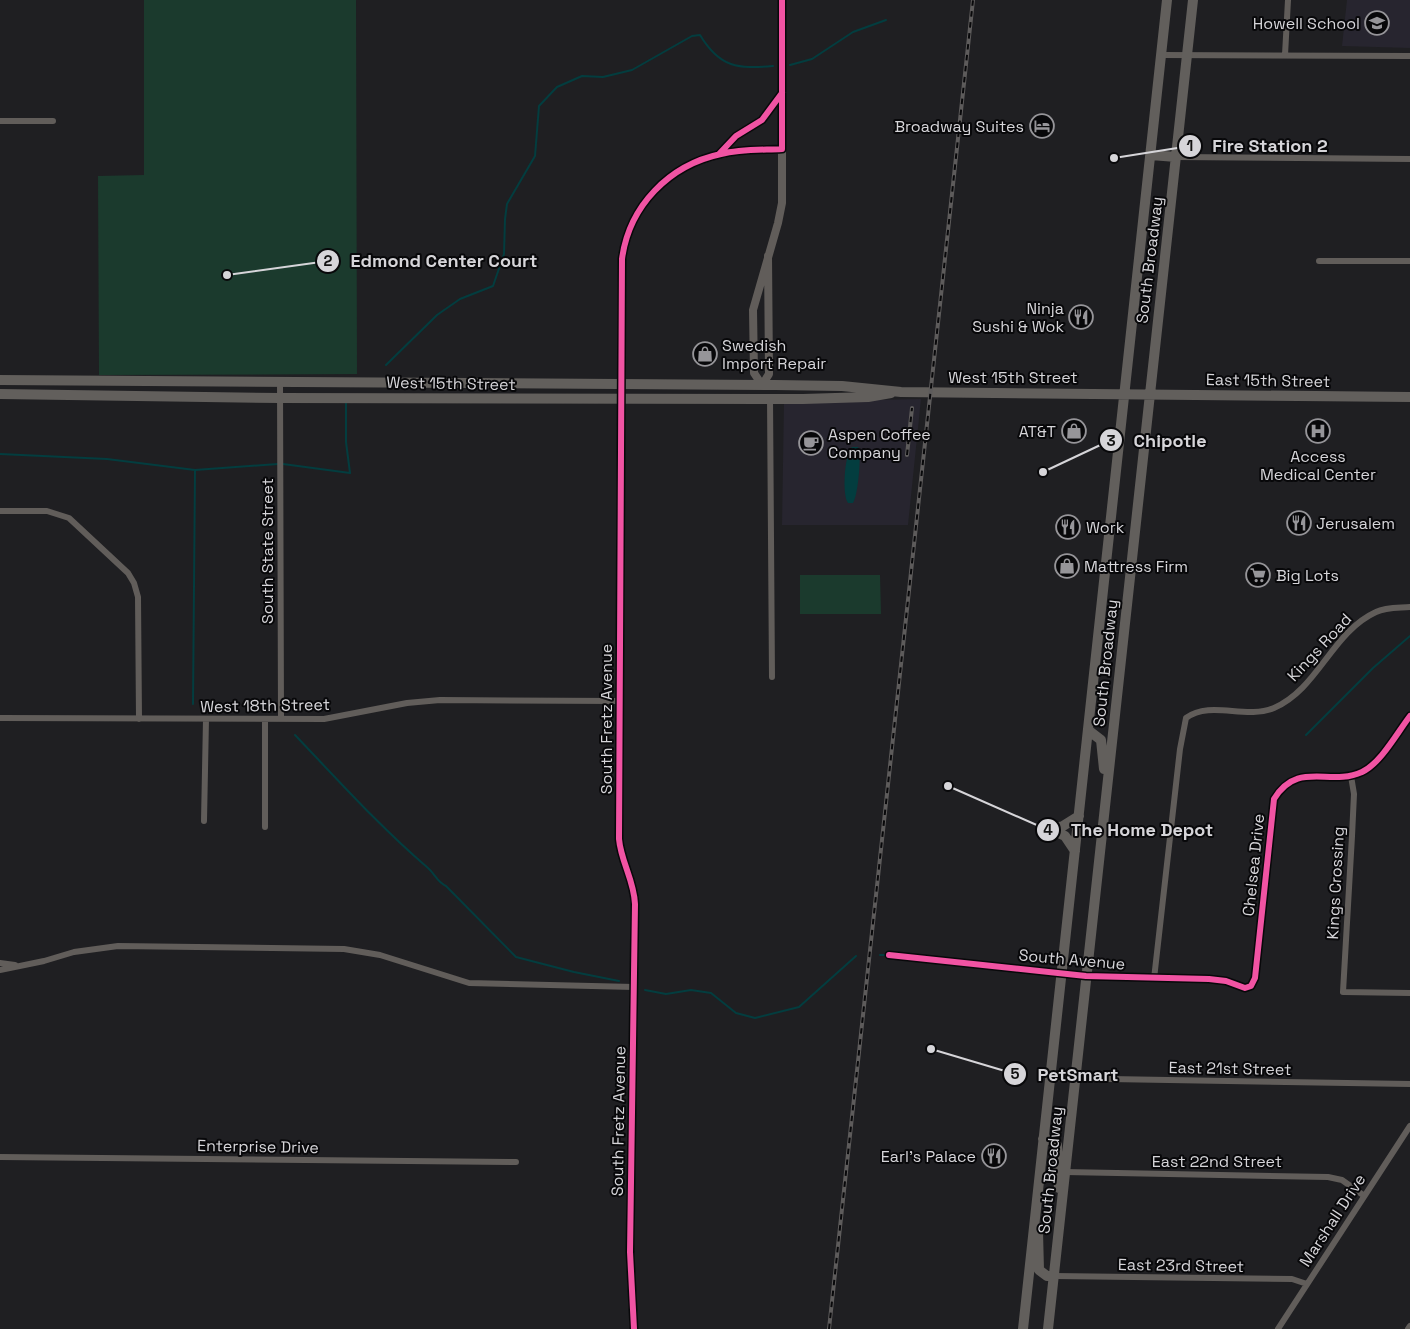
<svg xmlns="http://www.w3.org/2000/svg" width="1410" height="1329" font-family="'Space Grotesk',sans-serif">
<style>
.built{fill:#27252f}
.green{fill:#1b3a2d}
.water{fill:#033d3f}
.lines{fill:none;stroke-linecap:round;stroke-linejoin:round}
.stream{stroke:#033d3f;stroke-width:2}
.minor{stroke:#615d5a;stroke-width:6}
.tertiary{stroke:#615d5a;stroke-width:8}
.primary{stroke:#625f5c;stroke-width:10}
.rail-casing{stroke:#5d5b5b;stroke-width:4}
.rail{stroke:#08080a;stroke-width:2;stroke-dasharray:5.5;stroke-linecap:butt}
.cycleway-casing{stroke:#08080a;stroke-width:9}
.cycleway{stroke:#f153a3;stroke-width:6}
.labels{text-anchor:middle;stroke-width:4;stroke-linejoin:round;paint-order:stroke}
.poi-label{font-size:16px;fill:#d6d5d9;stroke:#08080a;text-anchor:start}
.street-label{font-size:16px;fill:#d6d5d9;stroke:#08080a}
.leader{fill:none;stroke:#d6d5d9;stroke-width:2}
.callout-dot{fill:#d6d5d9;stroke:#08080a;stroke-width:2}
.mark-label{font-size:15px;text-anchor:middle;font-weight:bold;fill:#111}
.callout-label{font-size:18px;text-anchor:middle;font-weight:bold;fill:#d6d5d9;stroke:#08080a;stroke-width:4;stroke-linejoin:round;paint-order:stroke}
</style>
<rect width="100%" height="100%" fill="#1f1f22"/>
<path class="built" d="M1347 0H1410V48L1342 46Z
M921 399 908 525H782L784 402Z"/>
<path class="green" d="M144 0H356L357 374 99 375 98 176 144 175Z
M800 575H880L881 614H800Z"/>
<path class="water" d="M852 447H858C862 453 858 495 853 503H848C842 496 844 455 852 447Z"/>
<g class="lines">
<path class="stream" d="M790 65 812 59 853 32 886 20
M386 365 437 315 460 299 493 286 504 254 505 219 507 204 535 156 539 106 557 87 582 76 603 77 632 70 692 36 700 35C720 68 738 69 773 66
M0 454 107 459 195 470 278 464
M283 464 350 473 346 442V403
M193 704 195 470
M295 735C338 780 380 827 428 868 435 874 437 882 446 886L516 957 574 972 619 981
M1306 735 1373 668 1410 636
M880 955H886
M645 990 666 994 691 990 711 993 736 1013 755 1018 799 1007 856 956"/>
<path class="minor" d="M1162 55 1410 56
M1285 55 1288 0
M0 121H53
M1176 157 1410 159
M1319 261H1410
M280 382 281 719
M770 398 772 677
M0 511H47L69 518 128 573 134 583 138 597 139 719
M0 718 324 719 407 703 440 700 619 701
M265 719V827
M1351 776 1354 794 1352 836 1343 992 1410 993
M204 821 206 719
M889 955 1086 976 1209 979 1226 981 1245 988 1251 986 1255 978 1274 799C1298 760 1329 787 1362 772 1381 763 1397 733 1410 716
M0 963 15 965
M0 970 44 961 74 952 118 946 344 949 380 955 469 983 634 987
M1154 979 1180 749 1186 718C1211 700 1245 720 1274 708 1318 689 1332 632 1376 612 1386 607 1399 608 1410 607
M1050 1078 1410 1084
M0 1157 516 1162
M1065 1172 1328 1177 1342 1180 1363 1195
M1054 1276 1292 1279 1307 1284
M1278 1329 1410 1126
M1408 1329 1410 1326"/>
<path class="tertiary" d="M719 154 736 136 762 120 782 93
M768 256 769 374 762 385 754 373 753 310 778 223 782 203V0
M634 1329 630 1252 635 904C634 880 621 862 619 839L622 259C629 206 669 165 721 154 741 149 762 150 782 149"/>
<path class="primary" d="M1151 155 1176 157
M0 380 775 385 842 386 901 392 1410 397
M0 394 280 398 803 399 868 397 891 393
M1088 730 1101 740 1104 769
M1050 829 1065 836 1075 851
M1051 829 1063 826 1079 816
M1043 1139 1053 1140 1057 1145 1059 1188
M1038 1232 1039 1270 1047 1276H1054
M1023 1329 1167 0
M1048 1329 1193 0"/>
<g class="rail-casing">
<path id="rail" d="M907 455 912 408
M829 1329 973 0"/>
</g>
<use href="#rail" class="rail"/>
<g class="cycleway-casing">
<path id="cycleway" d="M719 154 736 136 762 120 782 93
M889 955 1086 976 1209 979 1226 981 1245 988 1251 986 1255 978 1274 799C1298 760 1329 787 1362 772 1381 763 1397 733 1410 716
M634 1329 630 1252 635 904C634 880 621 862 619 839L622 259C629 206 669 165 721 154 741 149 762 150 782 149V0"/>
</g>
<use href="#cycleway" class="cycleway"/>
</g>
<defs>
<g id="school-ring" transform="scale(1.25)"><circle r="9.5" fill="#08080a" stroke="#969599" stroke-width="1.5"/><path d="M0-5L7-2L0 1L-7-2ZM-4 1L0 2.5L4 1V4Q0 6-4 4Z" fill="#969599"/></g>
<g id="hotel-ring" transform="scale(1.25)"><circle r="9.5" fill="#08080a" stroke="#969599" stroke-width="1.5"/><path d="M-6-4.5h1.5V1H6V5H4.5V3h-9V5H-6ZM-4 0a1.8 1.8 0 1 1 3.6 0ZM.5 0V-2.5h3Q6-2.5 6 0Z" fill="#969599"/></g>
<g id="restaurant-ring" transform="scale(1.25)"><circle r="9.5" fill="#08080a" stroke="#969599" stroke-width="1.5"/><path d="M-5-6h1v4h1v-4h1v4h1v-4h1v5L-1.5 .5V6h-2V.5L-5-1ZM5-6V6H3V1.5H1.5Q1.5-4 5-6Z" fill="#969599"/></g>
<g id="shop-ring" transform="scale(1.25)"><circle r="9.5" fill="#08080a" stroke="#969599" stroke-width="1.5"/><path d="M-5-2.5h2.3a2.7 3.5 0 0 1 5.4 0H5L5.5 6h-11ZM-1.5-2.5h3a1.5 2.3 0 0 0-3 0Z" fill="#969599"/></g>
<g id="hospital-ring" transform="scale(1.25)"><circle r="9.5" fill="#08080a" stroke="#969599" stroke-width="1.5"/><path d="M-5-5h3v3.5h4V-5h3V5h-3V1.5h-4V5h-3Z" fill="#969599"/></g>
<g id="cafe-ring" transform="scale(1.25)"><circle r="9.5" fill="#08080a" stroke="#969599" stroke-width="1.5"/><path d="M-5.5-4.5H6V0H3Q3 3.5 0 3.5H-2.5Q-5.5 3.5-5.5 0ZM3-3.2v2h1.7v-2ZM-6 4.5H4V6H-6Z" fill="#969599"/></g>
<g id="supermarket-ring" transform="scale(1.25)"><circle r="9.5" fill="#08080a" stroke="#969599" stroke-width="1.5"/><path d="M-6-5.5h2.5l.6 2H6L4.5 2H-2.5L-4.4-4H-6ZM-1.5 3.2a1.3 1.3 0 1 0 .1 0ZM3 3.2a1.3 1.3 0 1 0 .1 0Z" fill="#969599"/></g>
</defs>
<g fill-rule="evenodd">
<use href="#school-ring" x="1377" y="23"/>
<use href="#hotel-ring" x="1042" y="126"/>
<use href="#restaurant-ring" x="1081" y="317"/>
<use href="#shop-ring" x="705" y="354"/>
<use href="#shop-ring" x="1074" y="431"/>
<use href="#hospital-ring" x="1318" y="431"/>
<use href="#cafe-ring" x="811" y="443"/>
<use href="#restaurant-ring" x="1299" y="523"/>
<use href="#restaurant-ring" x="1068" y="527"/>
<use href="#shop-ring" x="1067" y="566"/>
<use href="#supermarket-ring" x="1258" y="575"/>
<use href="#restaurant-ring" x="994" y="1156"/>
</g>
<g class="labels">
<g class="poi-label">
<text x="1360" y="29" text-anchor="end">Howell School</text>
<text x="1024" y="132" text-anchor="end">Broadway Suites</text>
<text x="1064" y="314" text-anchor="end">Ninja<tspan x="1064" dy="18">Sushi &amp; Wok</tspan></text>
<text x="722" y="351">Swedish<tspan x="722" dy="18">Import Repair</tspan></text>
<text x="1056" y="437" text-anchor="end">AT&amp;T</text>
<text x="828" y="440">Aspen Coffee<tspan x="828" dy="18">Company</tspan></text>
<text x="1318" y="462" text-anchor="middle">Access<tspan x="1318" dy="18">Medical Center</tspan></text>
<text x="1316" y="529">Jerusalem</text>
<text x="1086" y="533">Work</text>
<text x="1084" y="572">Mattress Firm</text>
<text x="1276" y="581">Big Lots</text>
<text x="976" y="1162" text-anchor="end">Earl's Palace</text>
</g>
<g class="street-label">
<text transform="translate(1149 260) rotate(-83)" y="6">South Broadway</text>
<text x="1013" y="383">West 15th Street</text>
<text transform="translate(1268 380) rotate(1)" y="6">East 15th Street</text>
<text transform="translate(451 383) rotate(1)" y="6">West 15th Street</text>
<text transform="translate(267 551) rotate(-90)" y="6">South State Street</text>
<text transform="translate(1319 647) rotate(-47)" y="6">Kings Road</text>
<text transform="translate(1105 663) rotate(-84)" y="6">South Broadway</text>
<text transform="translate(265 705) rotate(-1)" y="6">West 18th Street</text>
<text transform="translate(606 719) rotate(-90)" y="6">South Fretz Avenue</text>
<text transform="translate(1253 865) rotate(-84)" y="6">Chelsea Drive</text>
<text transform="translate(1335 883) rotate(-87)" y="6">Kings Crossing</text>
<text transform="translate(1072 959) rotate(5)" y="6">South Avenue</text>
<text transform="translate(1230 1068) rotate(1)" y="6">East 21st Street</text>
<text transform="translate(618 1121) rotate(-89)" y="6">South Fretz Avenue</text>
<text transform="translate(258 1146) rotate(1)" y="6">Enterprise Drive</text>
<text x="1217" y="1167">East 22nd Street</text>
<text transform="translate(1050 1170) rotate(-84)" y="6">South Broadway</text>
<text transform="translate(1332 1220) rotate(-57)" y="6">Marshall Drive</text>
<text transform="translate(1181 1265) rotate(1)" y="6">East 23rd Street</text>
</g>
</g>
<path class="leader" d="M1114 158L1190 146M227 275L328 261M1043 472L1111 440M948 786L1048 830M931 1049L1015 1074"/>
<g class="callout-dot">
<circle cx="1114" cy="158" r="5"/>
<circle cx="227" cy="275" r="5"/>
<circle cx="1043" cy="472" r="5"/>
<circle cx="948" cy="786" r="5"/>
<circle cx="931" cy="1049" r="5"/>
<circle cx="1190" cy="146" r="12"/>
<circle cx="328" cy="261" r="12"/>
<circle cx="1111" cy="440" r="12"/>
<circle cx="1048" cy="830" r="12"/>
<circle cx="1015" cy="1074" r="12"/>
</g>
<g class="mark-label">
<text x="1190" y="151">1</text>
<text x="328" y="266">2</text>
<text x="1111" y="446">3</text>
<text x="1048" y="835">4</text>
<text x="1015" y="1079">5</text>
</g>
<g class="callout-label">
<text x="1270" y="152">Fire Station 2</text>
<text x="444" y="267">Edmond Center Court</text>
<text x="1170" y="447">Chipotle</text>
<text x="1142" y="836">The Home Depot</text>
<text x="1078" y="1081">PetSmart</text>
</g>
</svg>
